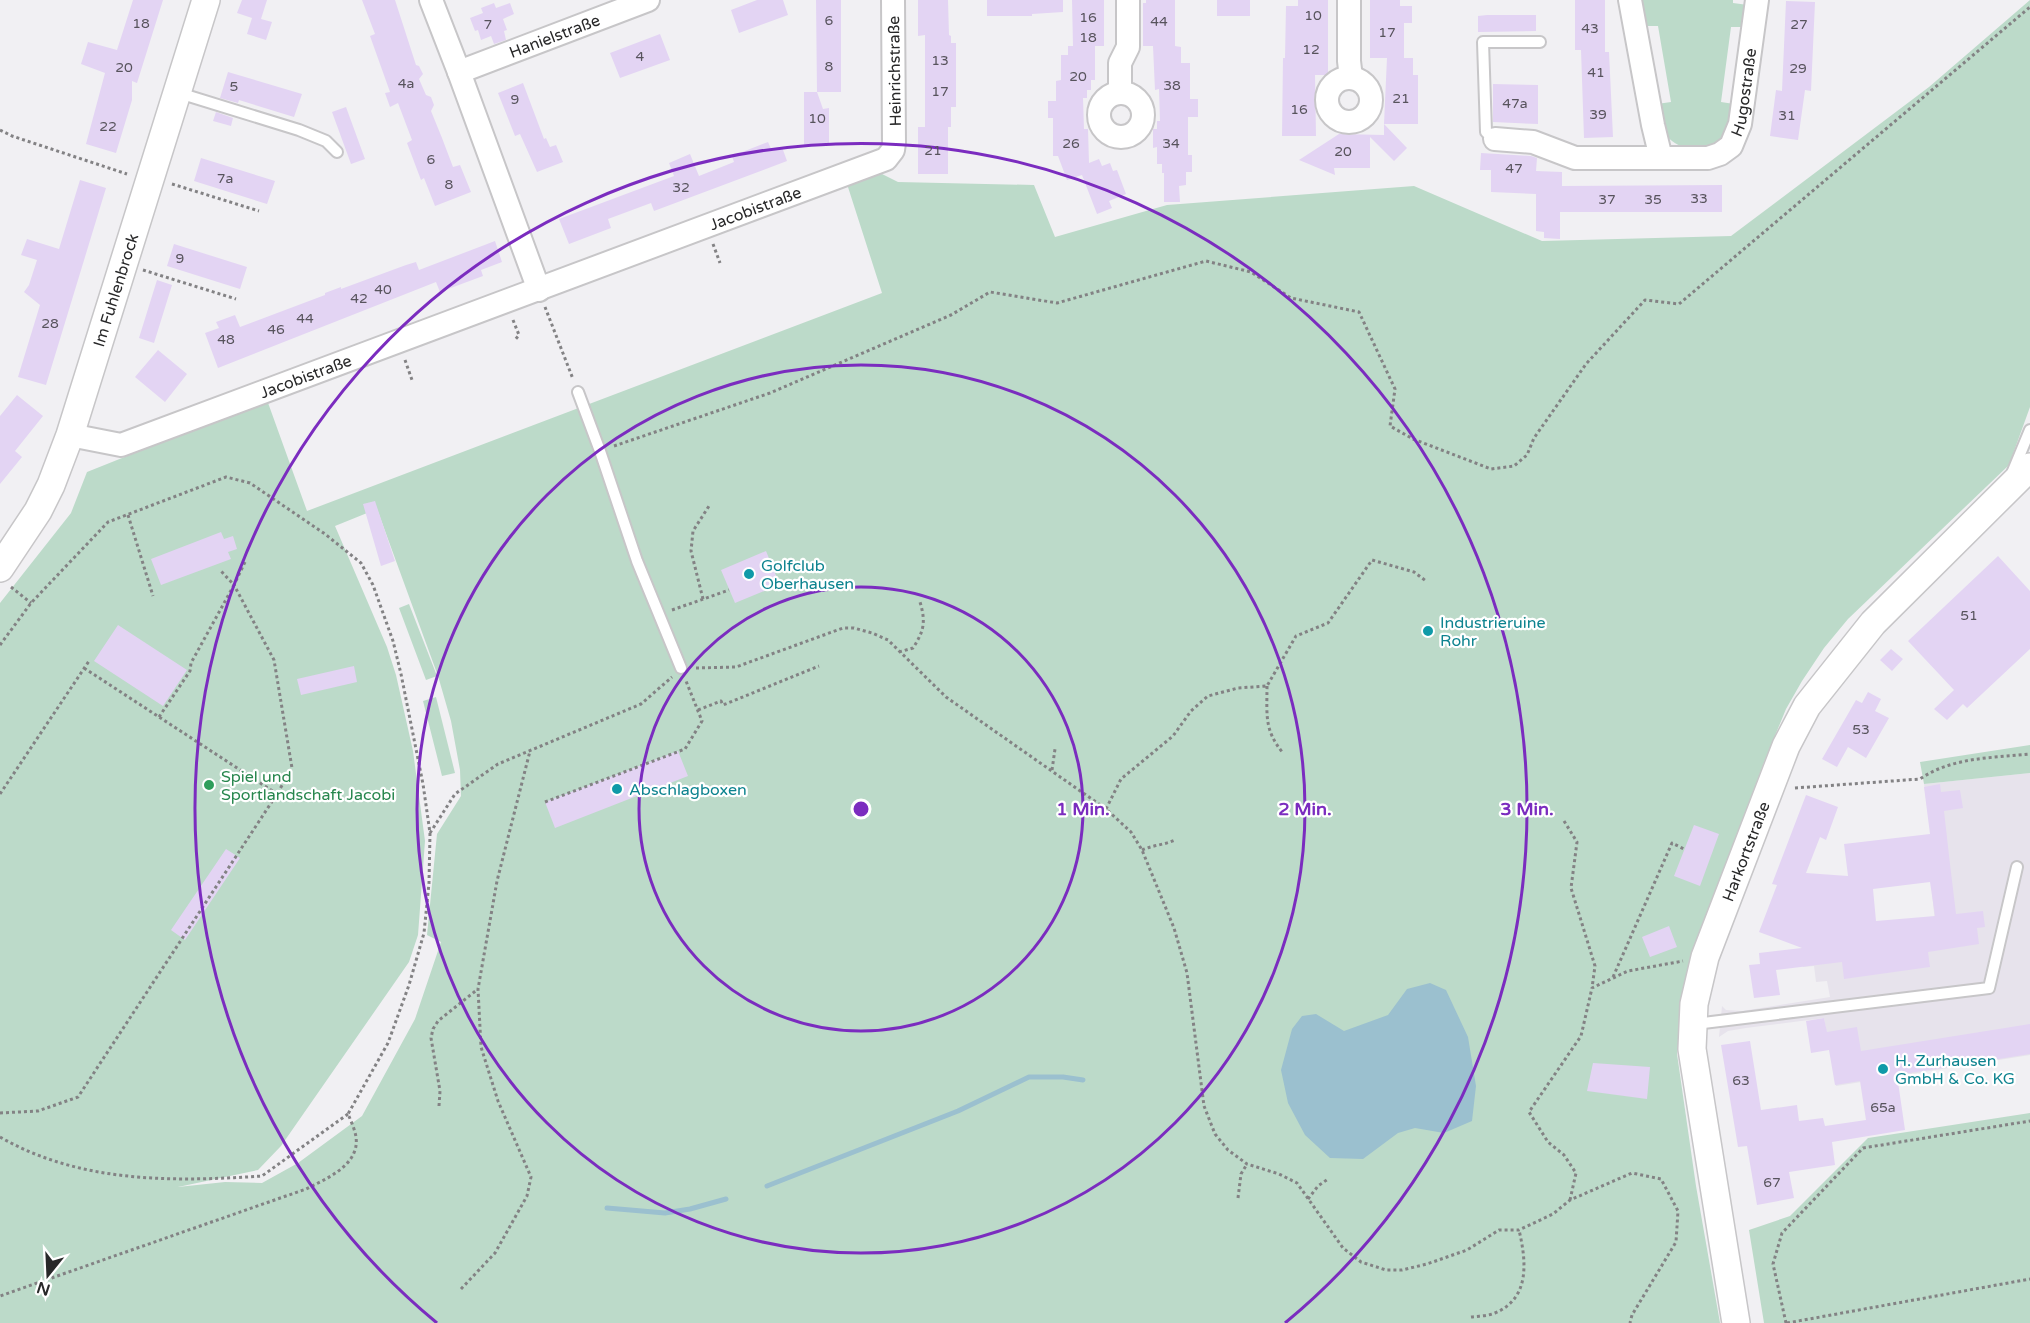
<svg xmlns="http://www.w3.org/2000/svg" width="2030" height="1323" font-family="'Varela Round',sans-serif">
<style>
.built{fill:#e7e3ec}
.green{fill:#bcdac9;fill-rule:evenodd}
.water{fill:#9bc0cf}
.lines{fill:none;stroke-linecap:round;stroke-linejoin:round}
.stream{stroke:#9bc0cf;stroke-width:5}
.building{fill:#e3d4f3;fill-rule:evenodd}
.service-casing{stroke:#c7c6c8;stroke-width:14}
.minor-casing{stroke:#c7c6c8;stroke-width:26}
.tertiary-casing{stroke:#c7c6c8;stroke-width:30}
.path{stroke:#838284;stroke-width:3;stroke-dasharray:3 3;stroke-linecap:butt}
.service{stroke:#fff;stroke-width:10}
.minor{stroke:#fff;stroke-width:22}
.tertiary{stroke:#fff;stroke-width:27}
.ring{fill:none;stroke:#7b2cbf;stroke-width:3}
.culture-dot{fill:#0f9aa8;stroke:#fff;stroke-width:2}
.leisure-dot{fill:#2e9e5b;stroke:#fff;stroke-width:2}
.labels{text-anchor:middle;stroke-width:4.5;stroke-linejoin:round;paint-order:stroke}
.number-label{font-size:14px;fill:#57535c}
.street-label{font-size:16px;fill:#282829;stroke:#fff}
.culture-label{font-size:16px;fill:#0d838f;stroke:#fff;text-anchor:start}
.leisure-label{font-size:16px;fill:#27864d;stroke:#fff;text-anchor:start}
.centre{fill:#7b2cbf;stroke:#fff;stroke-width:3}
.ring-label{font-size:18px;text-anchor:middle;font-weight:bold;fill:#7b2cbf;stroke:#fff;stroke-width:4.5;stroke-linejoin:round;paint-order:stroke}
</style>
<rect width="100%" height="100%" fill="#f1f0f3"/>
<path class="built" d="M2030 773V1055L1836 1086 1824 1018 1746 1028 1728 1031 1719 1037 1722 1006 1726 1010 1742 1011 1830 997 1827 981 1816 982 1814 966 1803 967 1801 948 1936 932 1932 893 1931 835 1924 784Z"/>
<path class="green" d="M1639 0H1733V3L1748 5 1745 27H1731L1721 102 1734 104C1730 133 1724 150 1692 148 1682 147 1673 144 1667 136 1661 127 1660 115 1657 104L1671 102 1658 26H1644Z
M2030 0V407L2009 465 1848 619 1824 648 1802 681 1786 709 1765 760 1706 916 1684 988 1677 1054 1696 1186 1720 1323H0V603L71 513 87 472 267 400 307 511 882 293 847 184 882 174 898 182 1034 185 1055 237 1167 205 1414 186 1542 241 1731 236 1929 87ZM377 509 438 676 451 721 460 770 461 796 437 834 427 935 441 942 415 1019 362 1116 298 1163 262 1183 225 1182 178 1187 258 1170 281 1146 409 962 418 935 425 841 413 751 396 675 387 647 335 526Z
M409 604 437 676 426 680 399 608Z
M436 697 455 773 442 776 423 701Z
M2030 745V773L1924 784 1920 762Z
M2030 1113V1323H1764L1749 1230 1790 1216 1868 1138Z"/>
<path class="water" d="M1430 983 1446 990 1468 1037 1476 1086 1472 1121 1444 1133 1415 1128 1398 1133 1363 1159 1330 1158 1305 1135 1288 1103 1281 1070 1292 1029 1302 1016 1316 1014 1344 1031 1388 1015 1407 989Z"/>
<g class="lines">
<path class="stream" d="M767 1186 958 1111 1029 1077H1063L1083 1080
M607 1208 665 1213 690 1209 726 1199"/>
</g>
<path class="building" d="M133 0H163L137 83 132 81V100L116 153 86 144 105 73 81 64 88 42 117 50Z
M242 0H267L261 19 272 22 266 40 247 34 252 18 237 13Z
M362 0H395L416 65 419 66 423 74 419 79 426 95 431 97 434 105 431 111 442 138 453 167 460 165 471 192 435 206 424 178 421 180 407 143 412 140 398 103 390 107 385 93 390 92 370 36 375 34Z
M757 0H783L788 15 739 33 731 10Z
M816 0H841V92H817Z
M918 0H948L949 35 951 36V43H956V107H951V127H948V174H918V127H925V35L918 36Z
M987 0H1063V12L1032 14V16H987Z
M1072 0H1104V46H1095V80H1091V90H1087V98H1083L1084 129H1088L1089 163 1099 159 1102 166 1110 163 1113 171 1117 170 1126 194 1109 201 1112 208 1097 214 1082 175 1067 180 1058 156H1053V118H1048V101H1056V81L1061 80V55H1068V46H1073Z
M1146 0H1175V46L1181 47V63H1190V99H1198V117H1188V155H1192V172H1186V185L1179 186 1180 202H1164V173H1162V164H1157V147L1153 148V129H1157V121H1160L1159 89 1155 90 1153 46H1143V3H1146Z
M1217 0H1250V16H1217Z
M1298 0H1328V75H1315L1316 136H1282L1283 58H1285L1286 6H1298Z
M1370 0H1400V6H1412V23H1404V58H1413V75H1418V124H1384L1387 58H1370Z
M1575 0H1605V52H1609L1613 137 1584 138 1581 50H1575Z
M1786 1 1815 2 1811 91 1805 90 1798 140 1770 136 1776 90 1782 91Z
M494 3 496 8 510 3 514 14 503 19 507 30 504 31 506 40 494 44 491 36 481 40 478 30 475 31 470 18 483 13 481 8Z
M1487 15H1536V31L1478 32V16Z
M660 34 670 60 620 78 610 53Z
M228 72 302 94 294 117 239 100 238 103 220 98Z
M523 83 544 139 546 138 550 147 556 145 563 162 537 172 520 134 515 136 498 93Z
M1493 84 1538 85V124L1493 122Z
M804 92H817L823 109 829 108V145H804Z
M346 107 365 159 351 164 332 112Z
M216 112 233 118 231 126 213 121Z
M1384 124 1407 148 1394 161 1370 137V168H1334L1335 175 1299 160 1339 134 1384 135Z
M768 142 772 151 782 147 787 161 654 211 651 203 608 219 611 228 569 244 559 219 674 176 669 163 690 154 699 176 734 162 732 156Z
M1481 153 1531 156 1537 158 1536 171 1562 172V186L1722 185V212H1560V239L1544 238V232L1536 231V194L1491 192V170H1480Z
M201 158 275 181 267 204 194 181Z
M80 180 106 188 46 385 18 377 40 305 24 292 29 285 37 260 21 255 27 239 59 249Z
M495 241 502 262 481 270 483 276 440 292 436 282 218 368 205 333 219 328 216 322 235 315 240 327 325 295V293L341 287V289L406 265 416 262 419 270Z
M174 244 247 267 240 289 167 266Z
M157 280 172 285 154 343 139 338Z
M158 350 187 374 165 402 135 377Z
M17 395 43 416 15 451 22 457 0 484V416Z
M375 501 395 561 381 566 363 504Z
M221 532 224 539 233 536 237 549 228 552 231 559 161 585 151 559Z
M766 551 777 578 771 581 774 587 735 603 721 570Z
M1998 556 2030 591V649L1967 708 1963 704 1947 720 1934 709 1954 690 1908 641Z
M118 625 187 670 163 706 94 661Z
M1891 649 1903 659 1892 671 1880 660Z
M354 666 357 682 301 695 297 679Z
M1868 692 1881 699 1875 711 1889 718 1866 758 1848 747 1837 767 1822 759 1856 700 1862 703Z
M678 751 688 776 555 828 545 802Z
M1940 784 1941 792 1960 790 1963 808 1944 811 1950 864 1956 914 1983 911 1985 927 1977 928 1979 944 1928 952 1930 967 1844 979 1842 962 1776 970 1780 995 1754 998 1749 965 1760 964 1759 953 1802 948 1759 932 1777 885 1772 884 1806 795 1838 807 1826 840 1820 837 1806 873 1848 876 1844 844 1930 834 1924 787ZM1930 882 1935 916 1876 921 1873 889Z
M1694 825 1719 834 1700 886 1674 876Z
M226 849 240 858 185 940 171 930Z
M1669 926 1677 947 1650 957 1642 937Z
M1824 1018 1827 1032 1857 1027 1861 1051 2030 1024V1054L1897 1075 1905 1130 1832 1142 1835 1165 1789 1172 1794 1198 1757 1205 1747 1146 1738 1147 1721 1045 1750 1041 1761 1110 1797 1105 1799 1121 1823 1118 1825 1126 1866 1120 1860 1081 1835 1085 1829 1050 1811 1053 1806 1021Z
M1593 1063 1650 1067 1647 1099 1587 1091Z"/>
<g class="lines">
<g class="service-casing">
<path id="service" d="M179 93 299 130 326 141 337 152
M1495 139 1486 132 1483 42H1540
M578 392 600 451 637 561 681 668
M2013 471 2030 430
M1695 1024 1989 988 2017 867"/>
</g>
<g class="minor-casing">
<g id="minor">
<path d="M431 0 459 72 539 290"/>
<path d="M1349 0V61L1351 78"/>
<path d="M1630 0 1653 125 1661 158"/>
<path id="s1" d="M459 72 648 0"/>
<circle cx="1349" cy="100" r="22"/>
<circle cx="1121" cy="115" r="22"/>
<path d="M1120 93V63L1128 47V0"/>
<path id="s2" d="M1495 139 1533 142 1575 158H1708L1720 154 1731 146 1740 124 1757 0"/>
<path id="s3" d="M70 435 121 445 886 159 893 150 894 143 893 0"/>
</g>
</g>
<g class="tertiary-casing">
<g id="tertiary">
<path id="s4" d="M0 568 38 511 51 485 70 435 206 0"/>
<path id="s5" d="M1736 1323 1692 1049 1694 1004 1705 957 1786 746 1807 706 1873 623 2030 467"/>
</g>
</g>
<path class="path" d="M0 130 12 136 127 174
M172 184 259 211
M713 244 720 263
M143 270 236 299
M545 307 573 379
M513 320 519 335 514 341
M405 360 412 380
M614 446 770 393 951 315 990 292 1057 303 1206 261 1251 272 1291 298 1359 312 1395 389 1390 426 1413 439 1491 469 1514 466 1527 455 1534 438 1586 364 1645 300 1679 304 2030 7
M128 515 153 596
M11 587 31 603
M703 599 691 551 693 531 709 506
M672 610 729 590
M0 645 31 603 108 522 226 477 250 483 325 534 361 563 373 585 393 641 401 674 423 784 430 833 429 883 424 933 409 985 388 1043 348 1114C351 1121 355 1130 356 1137 360 1165 326 1179 306 1189L0 1296
M899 652 913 648C924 631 926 622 920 602
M84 668 277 794
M696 668 736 667 843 628H854L872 633 888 640 946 697 1106 809 1131 832 1142 850 1174 928 1187 973 1204 1106 1215 1134 1228 1150 1247 1164 1279 1174 1297 1183 1343 1248 1361 1262 1386 1270H1402L1427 1264 1467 1250 1499 1230H1519L1553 1214 1570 1200 1632 1173 1661 1179 1678 1211 1676 1242 1632 1315 1630 1323
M1267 686C1267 715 1264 730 1283 753
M698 710 721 701 723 705 819 666
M159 717 190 671 191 663 234 585 221 571
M1052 770 1055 749
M1795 788 1920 779C1952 757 1992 758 2030 754
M0 794 89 661
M545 802 685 749 702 721 686 681
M1106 809 1121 779 1173 736 1191 711 1208 696 1238 688 1267 686 1296 636 1328 623 1372 560 1414 572 1426 581
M1564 821 1577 842 1571 888 1595 966 1592 988
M430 833 455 794 498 764 641 704 672 677
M1142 850C1153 845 1164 845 1175 840
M1613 977 1672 843 1684 849
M439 1106 440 1091 431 1038 433 1029 438 1021 478 989
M0 1113 38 1111 78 1097 277 794 292 768 274 660 234 585 245 562
M0 1137C80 1183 172 1182 262 1176L348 1114
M1238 1198 1241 1174 1247 1164
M1308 1199 1318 1186 1328 1179
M1570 1200 1576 1173 1564 1155 1548 1142 1529 1112 1581 1036 1592 988 1628 971 1683 961
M461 1289 495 1253 527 1196 531 1177 498 1101 481 1047 478 989 497 881 530 751
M1471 1317C1479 1316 1488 1316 1495 1313 1531 1298 1526 1260 1519 1230
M1786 1323 1773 1264 1782 1233 1863 1148 2030 1121
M1787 1323 2030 1279"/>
<use href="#service" class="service"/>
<use href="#minor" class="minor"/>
<use href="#tertiary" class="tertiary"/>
</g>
<g class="ring">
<circle cx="861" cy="809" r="222"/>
<circle cx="861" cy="809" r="444"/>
<path d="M437 1323A666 666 0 1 1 1285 1323"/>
</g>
<g class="culture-dot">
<circle cx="749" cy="574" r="6"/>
<circle cx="1428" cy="631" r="6"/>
<circle cx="617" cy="789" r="6"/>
<circle cx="1883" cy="1069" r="6"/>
</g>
<circle class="leisure-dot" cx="209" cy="785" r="6"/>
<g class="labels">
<g class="number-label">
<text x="1313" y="20">10</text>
<text x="1088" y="22">16</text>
<text x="829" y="25">6</text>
<text x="1159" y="26">44</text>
<text x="141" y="28">18</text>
<text x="488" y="29">7</text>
<text x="1799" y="29">27</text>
<text x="1590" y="33">43</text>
<text x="1387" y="37">17</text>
<text x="1088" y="42">18</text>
<text x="1311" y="54">12</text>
<text x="640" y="61">4</text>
<text x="940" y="65">13</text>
<text x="829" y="71">8</text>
<text x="124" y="72">20</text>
<text x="1798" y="73">29</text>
<text x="1596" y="77">41</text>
<text x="1078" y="81">20</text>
<text x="406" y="88">4a</text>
<text x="1172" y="90">38</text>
<text x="234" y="91">5</text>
<text x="940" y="96">17</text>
<text x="1401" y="103">21</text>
<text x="515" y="104">9</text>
<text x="1515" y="108">47a</text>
<text x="1299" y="114">16</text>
<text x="1598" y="119">39</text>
<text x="1787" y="120">31</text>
<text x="817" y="123">10</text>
<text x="108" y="131">22</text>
<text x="1071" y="148">26</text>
<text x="1171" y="148">34</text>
<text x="933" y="155">21</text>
<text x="1343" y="156">20</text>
<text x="431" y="164">6</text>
<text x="1514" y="173">47</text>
<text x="225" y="183">7a</text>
<text x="449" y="189">8</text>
<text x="681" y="192">32</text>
<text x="1699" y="203">33</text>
<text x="1607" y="204">37</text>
<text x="1653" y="204">35</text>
<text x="180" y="263">9</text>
<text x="383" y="294">40</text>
<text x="359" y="303">42</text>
<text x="305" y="323">44</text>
<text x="50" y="328">28</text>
<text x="276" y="334">46</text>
<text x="226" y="344">48</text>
<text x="1969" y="620">51</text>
<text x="1861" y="734">53</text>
<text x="1741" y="1085">63</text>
<text x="1883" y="1112">65a</text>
<text x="1772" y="1187">67</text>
</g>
<g class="street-label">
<text dy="6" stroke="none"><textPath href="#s1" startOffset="102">Hanielstraße</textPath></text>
<text transform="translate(894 71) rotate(-91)" y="6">Heinrichstraße</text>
<text dy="6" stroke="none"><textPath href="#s2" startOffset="298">Hugostraße</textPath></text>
<text dy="6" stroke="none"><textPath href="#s3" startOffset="729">Jacobistraße</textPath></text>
<text dy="6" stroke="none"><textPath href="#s4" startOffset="303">Im Fuhlenbrock</textPath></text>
<text dy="6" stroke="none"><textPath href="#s3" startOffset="249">Jacobistraße</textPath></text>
<text dy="6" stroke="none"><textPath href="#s5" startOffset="484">Harkortstraße</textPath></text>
</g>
<g class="culture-label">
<text x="761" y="571">Golfclub<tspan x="761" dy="18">Oberhausen</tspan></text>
<text x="1440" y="628">Industrieruine<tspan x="1440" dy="18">Rohr</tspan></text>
<text x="629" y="795">Abschlagboxen</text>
<text x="1895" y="1066">H. Zurhausen<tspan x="1895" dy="18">GmbH &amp; Co. KG</tspan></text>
</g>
<g class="leisure-label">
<text x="221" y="782">Spiel und<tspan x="221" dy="18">Sportlandschaft Jacobi</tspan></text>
</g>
</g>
<circle cx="861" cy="809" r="9" class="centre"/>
<g class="ring-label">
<text x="1083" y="815">1 Min.</text>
<text x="1305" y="815">2 Min.</text>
<text x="1527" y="815">3 Min.</text>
</g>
<g transform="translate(48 1275) rotate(198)" stroke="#ffffff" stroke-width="4.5" paint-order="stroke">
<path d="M0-4.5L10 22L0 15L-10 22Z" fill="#282829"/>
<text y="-9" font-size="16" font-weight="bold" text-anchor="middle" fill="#282829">N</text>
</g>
</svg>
